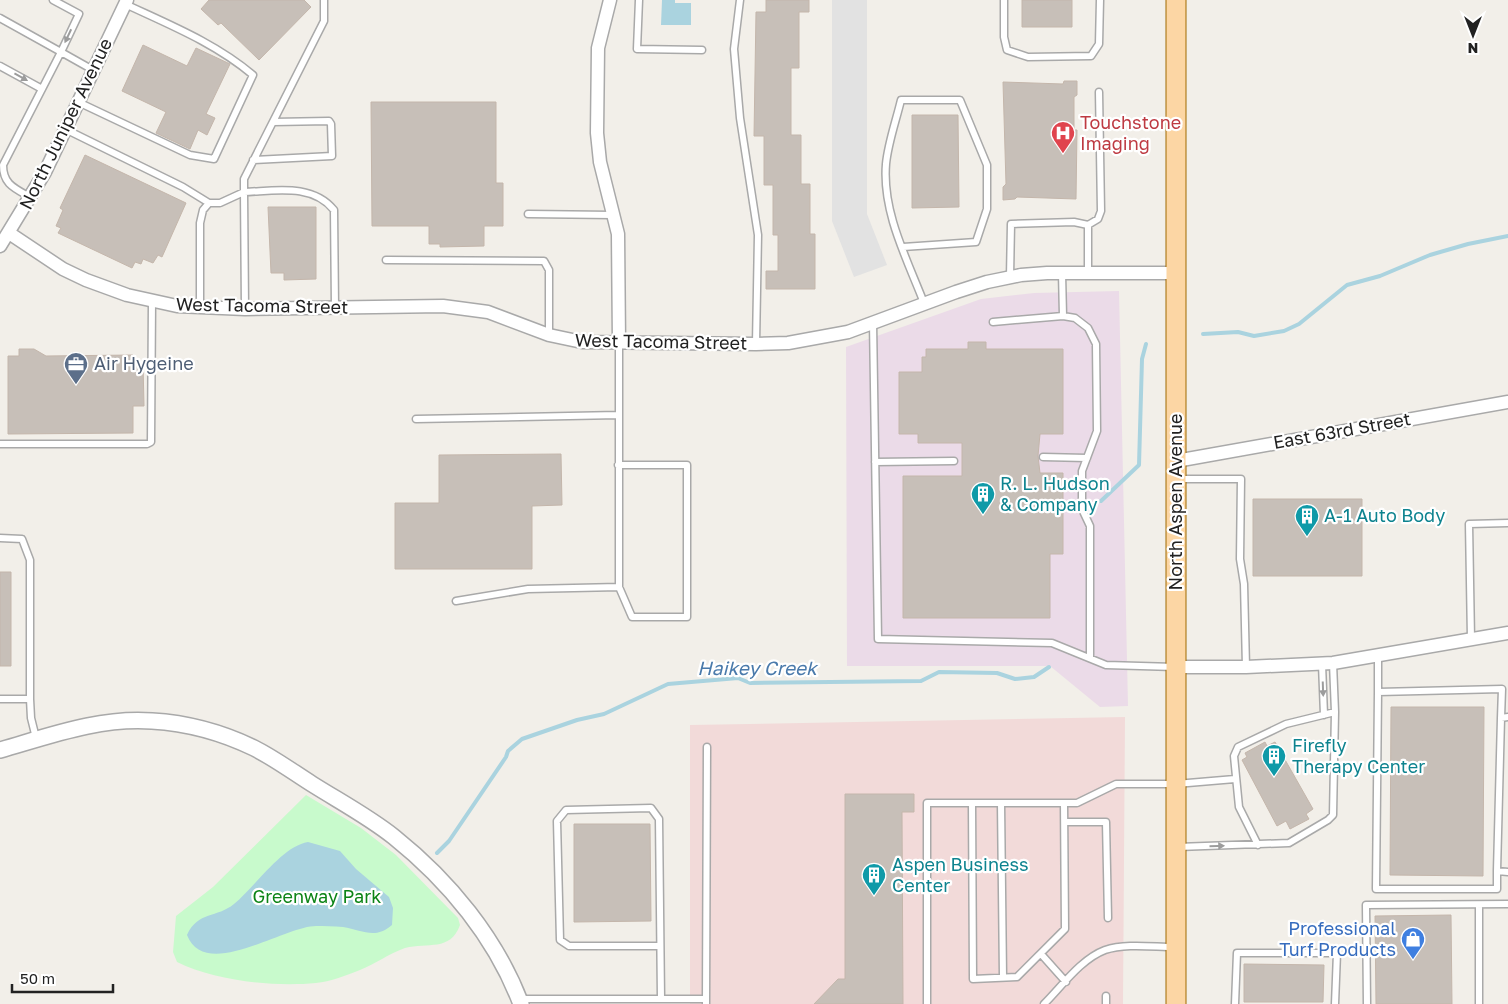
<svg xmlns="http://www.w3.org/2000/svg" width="1508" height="1004" font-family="'Golos Text',sans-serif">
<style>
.commercial{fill:#f2dad9}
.industrial{fill:#ebdbe8}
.park{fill:#c8facc}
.parking{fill:#e2e2e2}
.water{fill:#aad3df}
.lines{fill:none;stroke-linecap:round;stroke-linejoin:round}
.stream{stroke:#aad3df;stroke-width:4}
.building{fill:#c7bfb8;stroke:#c4b6ab}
.service-casing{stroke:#a9a9a9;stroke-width:9}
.minor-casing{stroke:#a9a9a9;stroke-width:15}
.tertiary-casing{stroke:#a9a9a9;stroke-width:18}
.primary-casing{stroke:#a06b00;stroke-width:21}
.service{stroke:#fff;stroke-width:6}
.minor{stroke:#fff;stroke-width:12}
.tertiary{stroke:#fff;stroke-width:15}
.primary{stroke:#fcd6a4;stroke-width:19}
.oneway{fill:#9c9c9c}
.labels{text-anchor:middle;stroke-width:4.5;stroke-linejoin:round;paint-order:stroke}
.health-label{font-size:18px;fill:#be3a42;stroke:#fff;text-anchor:start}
.street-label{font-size:18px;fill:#222;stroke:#fff}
.service-label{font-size:18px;fill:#4e5e75;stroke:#fff;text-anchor:start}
.culture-label{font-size:18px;fill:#0d838f;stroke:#fff;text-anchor:start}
.park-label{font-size:18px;fill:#0c8416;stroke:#fff}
.shop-label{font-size:18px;fill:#366cbe;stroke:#fff;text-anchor:end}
.water-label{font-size:19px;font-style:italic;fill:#4a7aab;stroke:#fff}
</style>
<rect width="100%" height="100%" fill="#f2efe9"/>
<path class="commercial" d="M1125 717 1123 1004H690V725Z"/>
<path class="industrial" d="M1119 291 1128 706 1100 707 1050 666H847L846 347 981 299 1034 293Z"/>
<path class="park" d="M306 795 361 828 396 855 458 918 460 925C450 952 428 942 405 948 390 953 375 964 360 970 347 975 330 982 316 983 273 987 216 981 177 962L173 952 176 916 213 887Z"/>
<path class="parking" d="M832 0H867V214L887 265 854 277 832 221Z"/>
<path class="water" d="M662 0H675V3H691V25H661Z
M308 842 340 851 356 869 389 897 393 908 392 925C375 940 362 930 343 927 334 926 324 926 316 926 284 926 205 982 187 935 198 911 217 918 234 904 255 887 282 846 308 842Z"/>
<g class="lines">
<path class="stream" d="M1203 334 1238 332 1254 336 1284 331 1299 324 1347 285 1380 276 1430 255 1468 244 1508 236
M1101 501 1139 465 1142 359 1146 344
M437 853 449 841 506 757 508 751 522 739 577 720 604 714 668 684 738 678 750 683 921 681 939 672 997 673 1015 679 1034 677 1049 667"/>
</g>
<path class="building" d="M209 0H304L311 7 259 60 221 23 218 25 201 9Z
M766 0H809V12H799V68H791V135H801V184H810V234H815V289H766V271H778V235H773V185H764V136H754L756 12H766Z
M1022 0H1072V27H1022Z
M143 45 187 66 196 48 230 64 206 114 215 118 207 135 198 130 190 149 156 133 166 112 122 91Z
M1064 81H1077V95L1074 97V130H1077L1076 199 1017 197 1015 199 1003 200V187L1006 184 1003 82 1063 84Z
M371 102H496V183H503V226H484V246L440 247V244H429V226H372Z
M912 115H958L959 207 912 208Z
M85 155 186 203 162 257 158 255 153 263 143 259 141 264 135 262 132 268 58 233 61 228 56 226 63 210 60 208Z
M268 207H316V279L284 280V273H271Z
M968 342H986V349H1063V434H1040L1038 456 1040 473H1063V554H1050V618H903V476H962V443H918V434H899V372H922V357H926V349H968Z
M19 349H34L46 356 133 355V363H143L144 406H133V433L8 434V356H19Z
M561 454 562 505 532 506V569H395V503H439V455Z
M1253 499H1362V576H1253Z
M0 572H11V666H0Z
M1391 707H1484L1483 876 1390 875Z
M1265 742 1267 746 1275 742 1313 809 1306 814 1309 819 1290 829 1286 821 1277 826 1242 760 1247 757 1245 753Z
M845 794H914V812H902L903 1004H814L838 979H845Z
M574 824H650L651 921 574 922Z
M1451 915 1452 1004H1376L1375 916Z
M1244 964 1324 965 1323 1002H1244Z"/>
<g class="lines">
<g class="service-casing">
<path id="service" d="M639 0 637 49 702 50
M740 0 734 49 740 118 758 235 756 344
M1004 0V37L1007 50 1028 57 1091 56 1099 44 1100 0
M0 18 61 52 79 14 53 0
M0 66 42 89
M78 102 190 155 214 159 253 75C215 43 170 25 125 4
M65 129 183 187 209 203H220L244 192V179L324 21V0
M253 160 332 156 331 124 329 121 273 122
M30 197C14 188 3 184 3 165L61 52 93 70
M528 214 613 215
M1088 225V273
M903 247 976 242 987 209V165L960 100H901C896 121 888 143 886 164 882 212 907 259 924 303
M386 260 544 261 549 270V335
M1010 277 1011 224 1074 222 1088 225 1098 219 1101 211 1099 92
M200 308V223L203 210 209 203
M245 309 244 192C275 191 312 183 334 210L335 307
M1063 316 1075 318 1088 328 1096 344 1097 431 1082 471V509L1090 526V658
M873 322 878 639 1052 643 1106 665 1175 667
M993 322 1063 316 1062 273
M416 419 618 415
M0 444H147L151 442 152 302
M1043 457 1087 458
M875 462 954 461
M618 465H687V617H632L619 587
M1178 479H1241L1240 559 1244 584 1246 667
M0 538 22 539 30 560V699L31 718 36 738
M456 601 528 589 619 587V343
M1471 639 1469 524 1508 523
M1378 657V692
M1322 664 1324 715
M0 699H30
M1508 717 1501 718 1502 689 1378 692 1376 889H1497V871L1508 872
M972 803 973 979 1017 977 1065 929 1064 803
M1001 803 1003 977
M1065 822H1106L1108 918
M1258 845 1239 807 1234 756 1238 747 1286 724 1335 712
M1178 847 1289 843 1328 820 1333 815 1335 712 1333 663
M1497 871 1501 718
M1479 905V1004
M660 946H569L560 940 557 821 566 810 651 808 659 819 661 999
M1041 954 1066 982
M520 999H706
M706 1004 707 747
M927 1004V803H1077L1116 784H1176L1235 779
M1044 1004C1062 986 1081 959 1105 950 1126 943 1153 947 1175 947
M1106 1004V996
M1235 1004 1237 953H1337L1335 1004
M1367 1004 1366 905 1508 904"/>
</g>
<g class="minor-casing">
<path id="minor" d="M610 0 598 48 597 133 600 162 618 234 619 343
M9 233 63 269 86 280 127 295 177 306 245 309 443 306 488 312 549 335 582 342 756 344 788 343 848 332 956 292 987 282 1021 275 1047 273H1176
M0 246 45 172 127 0
M1176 461 1508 402
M1176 667H1246L1333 663 1508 633"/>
</g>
<g class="tertiary-casing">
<path id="tertiary" d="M0 750C49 736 100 717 152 721 186 723 223 733 254 748 274 758 293 772 312 784 339 801 369 817 394 837 449 881 496 938 521 1004"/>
</g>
<g class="primary-casing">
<path id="primary" d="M1176 0V1004"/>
</g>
<use href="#service" class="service"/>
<use href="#minor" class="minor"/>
<use href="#tertiary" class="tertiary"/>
<use href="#primary" class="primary"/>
</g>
<defs><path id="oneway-solid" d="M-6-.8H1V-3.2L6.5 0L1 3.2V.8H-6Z" transform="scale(1.25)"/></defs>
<g class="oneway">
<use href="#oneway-solid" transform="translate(68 36) rotate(115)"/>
<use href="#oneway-solid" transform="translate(21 77) rotate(29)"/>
<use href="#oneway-solid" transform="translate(1323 689) rotate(88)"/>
<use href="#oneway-solid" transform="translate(1217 846) rotate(-1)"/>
</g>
<defs>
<g id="hospital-pin" transform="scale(1.25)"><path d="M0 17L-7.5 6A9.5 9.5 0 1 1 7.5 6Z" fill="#e0444e" stroke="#fff"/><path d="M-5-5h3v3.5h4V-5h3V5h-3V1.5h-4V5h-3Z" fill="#fff"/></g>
<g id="office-pin" transform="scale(1.25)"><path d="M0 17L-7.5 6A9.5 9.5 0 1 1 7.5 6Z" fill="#5c6f8a" stroke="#fff"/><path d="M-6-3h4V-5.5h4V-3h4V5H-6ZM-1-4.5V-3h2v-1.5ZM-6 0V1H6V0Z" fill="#fff"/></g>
<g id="building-pin" transform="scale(1.25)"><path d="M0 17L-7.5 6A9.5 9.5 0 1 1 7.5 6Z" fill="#0f9aa8" stroke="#fff"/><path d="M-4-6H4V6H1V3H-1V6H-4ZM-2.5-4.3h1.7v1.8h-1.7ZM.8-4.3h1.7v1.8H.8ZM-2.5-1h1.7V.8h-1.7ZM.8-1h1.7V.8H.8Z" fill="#fff"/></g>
<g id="shop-pin" transform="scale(1.25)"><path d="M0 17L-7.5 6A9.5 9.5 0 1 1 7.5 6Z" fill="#3f7fe0" stroke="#fff"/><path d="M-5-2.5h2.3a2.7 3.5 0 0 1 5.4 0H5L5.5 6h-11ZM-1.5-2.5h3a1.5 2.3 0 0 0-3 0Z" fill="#fff"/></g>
</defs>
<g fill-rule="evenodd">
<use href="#hospital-pin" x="1063" y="133"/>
<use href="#office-pin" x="76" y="364"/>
<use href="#building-pin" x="983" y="494"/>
<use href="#building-pin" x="1307" y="516"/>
<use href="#building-pin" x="1274" y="756"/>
<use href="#building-pin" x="874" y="875"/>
<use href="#shop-pin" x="1413" y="939"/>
</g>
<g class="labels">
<g class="health-label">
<text x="1080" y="129">Touchstone<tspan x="1080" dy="21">Imaging</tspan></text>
</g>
<g class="street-label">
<text transform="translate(66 124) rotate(-64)" y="6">North Juniper Avenue</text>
<text transform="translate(262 306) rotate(1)" y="6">West Tacoma Street</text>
<text transform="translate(661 342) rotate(1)" y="6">West Tacoma Street</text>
<text transform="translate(1342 431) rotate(-10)" y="6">East 63rd Street</text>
<text transform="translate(1176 502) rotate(-90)" y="6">North Aspen Avenue</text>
</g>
<g class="service-label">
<text x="94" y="370">Air Hygeine</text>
</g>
<g class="culture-label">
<text x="1000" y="490">R. L. Hudson<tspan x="1000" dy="21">&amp; Company</tspan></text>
<text x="1324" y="522">A-1 Auto Body</text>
<text x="1292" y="752">Firefly<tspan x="1292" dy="21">Therapy Center</tspan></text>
<text x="892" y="871">Aspen Business<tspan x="892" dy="21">Center</tspan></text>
</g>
<g class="park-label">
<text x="317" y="903">Greenway Park</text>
</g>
<g class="shop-label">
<text x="1396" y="935">Professional<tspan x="1396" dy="21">Turf Products</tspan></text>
</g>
<g class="water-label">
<text x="757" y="675">Haikey Creek</text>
</g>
</g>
<g transform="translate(1473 35) rotate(180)" stroke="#ffffff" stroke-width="4" paint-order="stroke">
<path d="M0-4L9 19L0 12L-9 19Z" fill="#222222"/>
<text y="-8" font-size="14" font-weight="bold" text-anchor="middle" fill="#222222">N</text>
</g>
<path d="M12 984v8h101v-8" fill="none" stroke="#222222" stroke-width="2.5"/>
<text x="20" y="984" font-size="15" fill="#222222" stroke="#ffffff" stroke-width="4" paint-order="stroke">50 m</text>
</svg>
